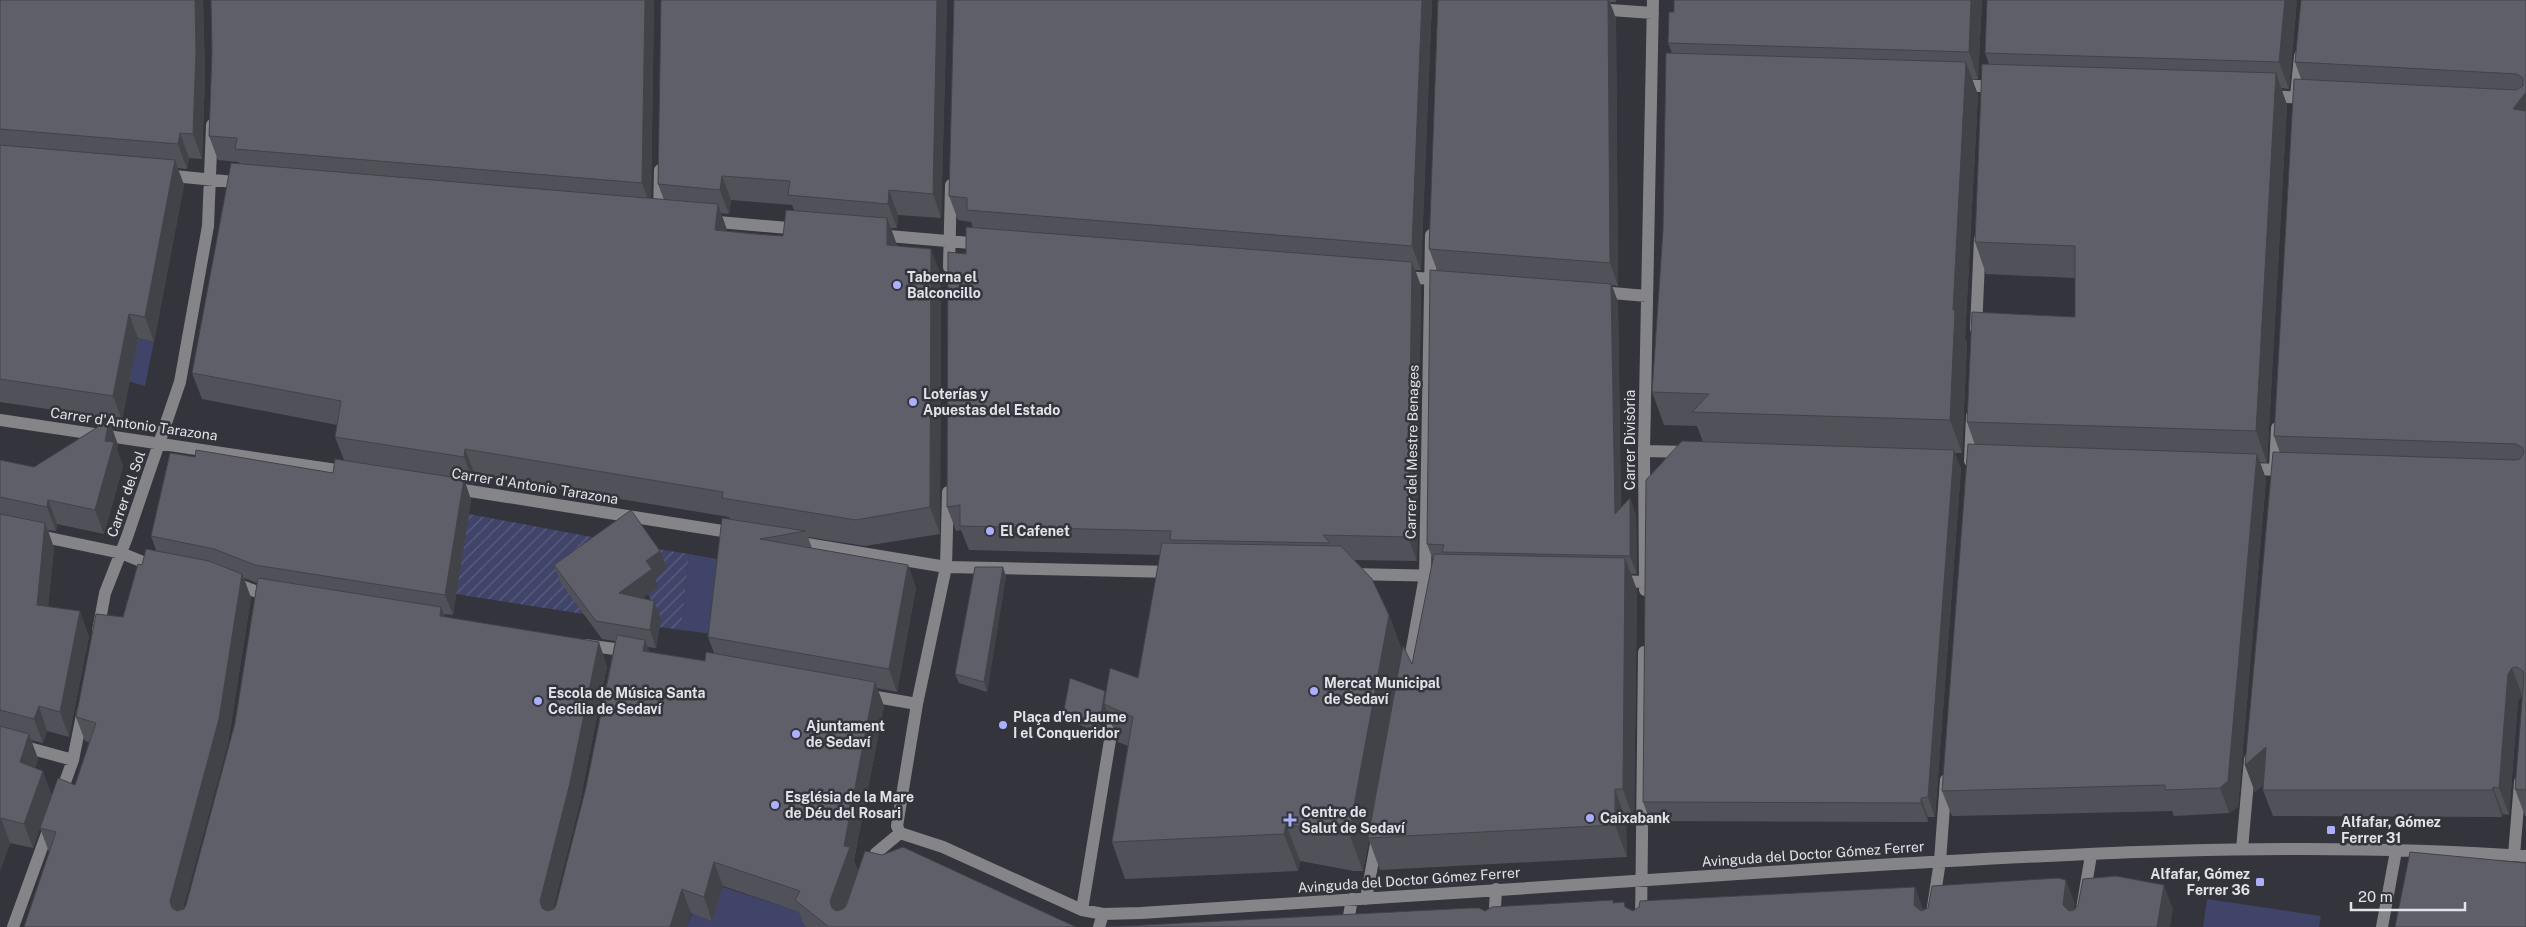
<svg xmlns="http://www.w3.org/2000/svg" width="2526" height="927" font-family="'Public Sans',sans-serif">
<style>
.grass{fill:#414469}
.garden{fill:url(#garden-furrows)}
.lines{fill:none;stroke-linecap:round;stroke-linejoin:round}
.minor{stroke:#858589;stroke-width:12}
.wall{fill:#515259;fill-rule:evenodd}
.shaded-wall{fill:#424249}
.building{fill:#5e5f68;stroke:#424249}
.poi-dot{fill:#aab0fb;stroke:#33343c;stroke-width:2}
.labels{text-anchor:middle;stroke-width:5;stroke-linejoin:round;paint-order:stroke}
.poi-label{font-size:14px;font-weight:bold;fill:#e2e3e8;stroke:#33343c;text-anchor:start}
.street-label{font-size:14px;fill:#e2e3e8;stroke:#33343c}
</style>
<defs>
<pattern id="garden-furrows" width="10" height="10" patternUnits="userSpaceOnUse" patternTransform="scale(1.25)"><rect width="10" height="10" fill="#414469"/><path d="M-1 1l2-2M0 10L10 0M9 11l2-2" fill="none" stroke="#5c5f7e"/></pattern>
</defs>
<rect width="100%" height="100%" fill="#33343c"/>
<path class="grass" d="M42 316 154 342 145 386 103 374Z
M689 554 728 561 719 635 681 630Z
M723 887 833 923 832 927H686L692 914Z
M2207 899 2321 916 2319 927H2203Z"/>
<path class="garden" d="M469 514 634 545 590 615 456 594Z
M651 548 689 554 681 630 659 627 660 619 648 594 658 586 653 579Z"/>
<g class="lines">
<path class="minor" d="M1596 9 1653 13
M1958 85 1998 87
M2267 96 2310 98
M2296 96 2300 56
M164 175 244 183
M659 215 660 170
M707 221 800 229
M877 235 982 244
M949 267 951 185
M1403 277 1448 280
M1600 292 1647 296
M1976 329 1980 239
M0 420 350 472
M1644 451 1689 452
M1970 461 1972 416
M2275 468 2277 428
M2246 469 2286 470
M451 488 735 533
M948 492 946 567 917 704 897 826 900 833 943 847 1082 910 1103 914 1141 913C1371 899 1600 883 1830 868 2061 854 2294 840 2526 856
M35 535 121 553 143 562 158 566
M795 542 946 567 1173 572
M1350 574 1445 576
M1617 581 1645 582
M234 583 260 593 271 595
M1645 590 1644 451 1653 0
M98 631 105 593 127 537 180 382 208 226 212 125
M585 645 629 651
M1407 676 1425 576 1431 235
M865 695 917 704
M0 740 73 760
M60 796 73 760 83 710
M2242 849 2250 759
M2514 855 2520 782
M868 868 876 853 900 833
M1366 899 1377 838
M1082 910 1115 710
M13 927 50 825
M1099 927 1103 914
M1347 927 1352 899
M1494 927 1496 889
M1641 927 1644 652
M1930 927 1940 861 1946 780
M2079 927 2091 855
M2382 927 2396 851"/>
</g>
<path class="wall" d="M0 0H203L205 76 202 159 189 158 187 169 177 168 184 185 154 342 138 338 122 420 0 402Z
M211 0H654L651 198 664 200 658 184 661 0H947L941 218 898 215 897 228H891L897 246 941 275 940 534 865 546 808 537 812 548 908 565 916 588 897 692 877 688 884 706 854 860 858 871 1076 927H807L804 925 799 912 723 886 712 921 691 913 686 927H24L49 852 40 828 33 848 10 843 0 871V460L34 467 109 420 118 445 117 449 123 466 104 534 57 524 56 531 48 530 54 548 48 606 89 636 69 737 47 731 43 743 31 740 38 759 35 768 52 795 75 785 89 742 85 741 76 717 123 617 142 565 156 550 151 536 195 457 333 473 344 460 335 437 337 425 202 399 192 373 240 164 239 162 218 160 209 136 212 52ZM731 200 792 205 794 210 783 236 727 231 721 213 729 214ZM475 475 729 517 730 519 708 637 714 653 705 661 649 652 647 647 656 648 661 619 654 601 643 598 658 586 655 578 667 569 660 551 554 565 561 583 602 639 615 641 586 787 556 905 553 909 579 807 607 666 445 617 444 614 453 615 471 500 465 482 474 484ZM244 578 257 583 235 723 186 905 183 909 228 743 251 598Z
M954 0H1432L1421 270H1415L1421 286 1417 561 1354 560 1389 615 1402 651 1412 664 1433 560 1427 544 1437 270 1429 249 1438 0H1616V2H1610L1616 19 1618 286 1612 285 1618 302 1621 507 1630 498 1636 516 1637 574H1631L1637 590 1634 821H1626L1627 857 1380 870 1369 840 1363 871H1354L1300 861 1298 871 1125 879 1112 842 1128 746 1118 742 1107 711 1103 735 1068 720 1064 710 1106 694 1138 678 1160 555 969 550 961 530 956 531 947 507 966 254 973 228 971 222 958 220 949 196Z
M1674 0H1982L1978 79H1972L1978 95 1965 338 1967 343 1962 453H1955L1961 469 1935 817H1928V822L1650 821 1643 802 1703 442 1697 426 1664 425 1652 392 1663 230 1672 53 1668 43 1674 12Z
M2297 0 2289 89 2281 88 2287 105 2267 463 2260 462 2266 479 2238 807 2229 813 2174 816 2172 811 1952 816 1942 791 1975 445 1967 422 2075 317V278L1986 274 1975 242 1989 64 1985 53Z
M2526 0V816H2525L2515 789 2523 695 2518 701 2509 815 2503 814 2502 817 2273 816 2263 790V785L2255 792 2245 765 2280 453 2274 436 2301 79 2295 62Z
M1006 576 987 692 959 683 955 674Z"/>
<path class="shaded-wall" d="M195 0H203L205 76 202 159 193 134Z
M645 0H654L651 208 642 183Z
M937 0H947L941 218 933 194Z
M1422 0H1432L1421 270 1412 246Z
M1608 0H1609L1616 19 1618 286 1610 263Z
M1971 0H1982L1978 79 1969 52Z
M2285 0H2297L2289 89 2279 62Z
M1966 62 1978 95 1965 338 1967 343 1962 453 1950 420 1953 310Z
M2276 73 2287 105 2267 463 2256 431Z
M2526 92V132L2513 109Z
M180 133 189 158 187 169 178 144Z
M175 160 184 185 154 342 145 317Z
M722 176 731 200 729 214 720 190Z
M889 190 898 215 897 228 888 204Z
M718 204 727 230 724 256 715 230Z
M887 218 897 245V271L887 245Z
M931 249 941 275 940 534 930 507Z
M1412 262 1421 286 1417 561 1408 537Z
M1611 284 1618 302 1621 532 1615 514Z
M129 314 138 338 122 420 113 396Z
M109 420 118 445 117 449 123 466 104 534 95 510Z
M465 449 475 475 474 484 464 457Z
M1954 450 1961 469 1935 817 1928 797Z
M2257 454 2266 479 2238 807 2229 813 2220 788Z
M464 479 471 500 453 615 445 595Z
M1630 498 1636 516 1637 574 1630 556Z
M48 500 57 524 56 531 47 507Z
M45 523 54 548 46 629 37 605Z
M660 551 667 569 655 578 658 586 626 611 619 593 646 561Z
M1625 558 1637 590 1634 821 1623 789Z
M908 565 916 588 897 692 889 669Z
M1003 567 1006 576 987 692 984 682Z
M242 574 251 598 228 743 179 925 172 908 170 901Z
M654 601 661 619 656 648 650 630Z
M441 607 450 631 440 616Z
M80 611 89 636 69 737 60 712Z
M1389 615 1403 653 1368 838 1369 840 1363 871 1349 833Z
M645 640 654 665 643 651Z
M599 642 607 666 579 807 549 925 542 908 540 901Z
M2512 668 2522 695 2518 701 2509 815 2499 788 2508 674Z
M875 682 884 706 854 860 858 871 839 925 832 908 830 901 844 846Z
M1105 691 1108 700 1104 704 1107 711 1103 735 1099 726Z
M39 706 47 731 43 743 34 719Z
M29 734 38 759 29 787 20 762Z
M2266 747 2276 774 2255 792 2245 765Z
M43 771 52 796 33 848 24 824Z
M2493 787 2503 814 2502 817 2493 790Z
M1615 789 1626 821 1627 857 1615 825Z
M1921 798 1928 817V822L1921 803Z
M1 818 10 843 0 871V821Z
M1286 824 1300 861 1298 871 1284 834Z
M714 862 723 886 712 921 704 897Z
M2066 880 2075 904 2072 927 2063 905Z
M2164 885 2173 909 2170 927H2157Z
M1915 887 1924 911 1923 927 1914 905Z
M682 889 691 913 686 927H670Z"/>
<path class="building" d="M0 0H195L196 51 193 134 180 133 178 144 0 129Z
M211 0H645L642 183 235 149 237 138 209 136 212 52Z
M661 0H937L933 194 889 190 888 204 788 195 790 181 722 176 720 190 658 184Z
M954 0H1422L1412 246 967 210V198L949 196Z
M1438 0H1608L1610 263 1429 249Z
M1674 0H1971L1969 52 1668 43 1669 12H1674Z
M1987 0H2285L2279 62 1985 53Z
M2301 0H2526V92L2513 109 2526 111V790L2515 789 2524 676 2523 671 2517 667 2512 668 2508 674 2499 788 2493 787V790H2263L2266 747 2245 765 2273 452 2516 460 2520 459 2524 453 2523 448 2516 444 2274 436 2294 79 2516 90 2523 86V78L2517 74 2295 62Z
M1666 53 1966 62 1953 310H1955L1950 420 1692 412 1709 394 1652 392 1663 230Z
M1982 64 2276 73 2256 431 1967 422 1972 312 2075 317V246L1975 242Z
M0 145 175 160 145 317 129 314 113 396 0 379Z
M231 163 718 204 715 230 753 234 783 236 786 210 887 218V245L931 249 930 507 856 520 722 498 723 492 465 449 464 457 335 437 341 401 192 373Z
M966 227 1412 262 1408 537 1323 535 1330 543 1170 540 1171 531 960 526V505L947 507 948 252 966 254Z
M1430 270 1611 284 1615 514 1630 498V556L1442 552 1444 545 1427 544Z
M109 420 105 441 114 442 95 510 48 500 47 507 0 497V460L34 467Z
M1682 441 1954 450 1928 797 1921 798V803L1643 802 1646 480Z
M1968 444 2257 454 2228 781 2220 788 2165 790V785L1942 791Z
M196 450 333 473 335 459 464 479 445 595 255 565 214 549 151 536 170 453 195 457Z
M631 510 660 551 646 561 652 569 619 593 654 601 650 630 596 621 554 565Z
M0 514 45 523 37 605 80 611 60 712 39 706 34 719 0 710Z
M722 518 806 531 760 539 908 565 889 669 708 637Z
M1162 543 1341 546 1372 579 1389 615 1349 833 1340 834 1286 824 1284 834 1112 842 1133 717 1104 704 1110 668 1138 678Z
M146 549 209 561 242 574 219 719 170 901 172 908 177 911 184 909 186 905 235 723 258 578 441 607 440 616 599 642 570 783 540 901 542 908 547 911 554 909 556 905 586 787 617 635 645 640 643 651 705 661 706 652 875 682 844 846 850 847 830 901 832 908 836 911 843 909 846 906 865 851 882 855 903 847 1076 927H829L795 900 800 891 714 862 704 897 682 889 670 927H24L56 832 40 828 58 778 75 785 96 723 76 717 96 614 123 617 138 564 142 565Z
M1434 554 1625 558 1623 789H1615V825L1368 838 1403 646 1412 664Z
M975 567H1003L984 682 955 674Z
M1070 678 1105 691 1099 726 1064 710Z
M0 726 29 734 20 762 43 771 24 824 1 818 0 821Z
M2410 852 2526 863V927H2395Z
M2116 876 2164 885 2157 927H1106L1470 908H1479L1485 911 1492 907 1613 900V903L1624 902 1625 907 1633 911 1639 907 1640 901 1915 887 1914 905 1921 911 1928 908 1932 886 2058 878 2066 880 2063 905 2069 911 2074 910 2078 905 2083 879Z"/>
<g class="poi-dot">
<circle cx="897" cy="285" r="5"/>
<circle cx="913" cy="402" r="5"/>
<circle cx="990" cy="531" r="5"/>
<circle cx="1314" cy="691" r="5"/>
<circle cx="538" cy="701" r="5"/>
<circle cx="1003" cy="725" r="5"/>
<circle cx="796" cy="734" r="5"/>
<circle cx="775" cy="805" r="5"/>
<circle cx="1590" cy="818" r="5"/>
<path d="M1287.5 812.5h5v5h5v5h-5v5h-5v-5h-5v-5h5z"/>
<rect x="2326" y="825" width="10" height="10" rx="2.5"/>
<rect x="2255" y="877" width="10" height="10" rx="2.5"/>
</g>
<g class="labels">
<g class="poi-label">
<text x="907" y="282">Taberna el<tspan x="907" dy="16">Balconcillo</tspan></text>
<text x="923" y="399">Loterías y<tspan x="923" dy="16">Apuestas del Estado</tspan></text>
<text x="1000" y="536">El Cafenet</text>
<text x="1324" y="688">Mercat Municipal<tspan x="1324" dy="16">de Sedaví</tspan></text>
<text x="548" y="698">Escola de Música Santa<tspan x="548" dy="16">Cecília de Sedaví</tspan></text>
<text x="1013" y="722">Plaça d'en Jaume<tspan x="1013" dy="16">I el Conqueridor</tspan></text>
<text x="806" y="731">Ajuntament<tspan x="806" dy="16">de Sedaví</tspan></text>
<text x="785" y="802">Església de la Mare<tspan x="785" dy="16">de Déu del Rosari</tspan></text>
<text x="1301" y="817">Centre de<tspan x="1301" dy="16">Salut de Sedaví</tspan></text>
<text x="1600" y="823">Caixabank</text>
<text x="2341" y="827">Alfafar, Gómez<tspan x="2341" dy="16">Ferrer 31</tspan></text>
<text x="2250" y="879" text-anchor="end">Alfafar, Gómez<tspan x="2250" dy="16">Ferrer 36</tspan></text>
</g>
<g class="street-label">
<text transform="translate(134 424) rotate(8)" y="5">Carrer d'Antonio Tarazona</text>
<text transform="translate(1630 440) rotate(-90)" y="5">Carrer Divisòria</text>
<text transform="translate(1412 452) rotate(-89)" y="5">Carrer del Mestre Benages</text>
<text transform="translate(535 486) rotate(9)" y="5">Carrer d'Antonio Tarazona</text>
<text transform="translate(126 494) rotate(-71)" y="5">Carrer del Sol</text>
<text transform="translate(1813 854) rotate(-4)" y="5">Avinguda del Doctor Gómez Ferrer</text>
<text transform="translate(1409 880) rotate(-4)" y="5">Avinguda del Doctor Gómez Ferrer</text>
</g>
</g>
<path d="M2351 902v8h114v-8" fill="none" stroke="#e2e3e8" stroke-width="2.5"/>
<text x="2358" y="902" font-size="15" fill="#e2e3e8" stroke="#33343c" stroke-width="4" paint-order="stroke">20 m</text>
</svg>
